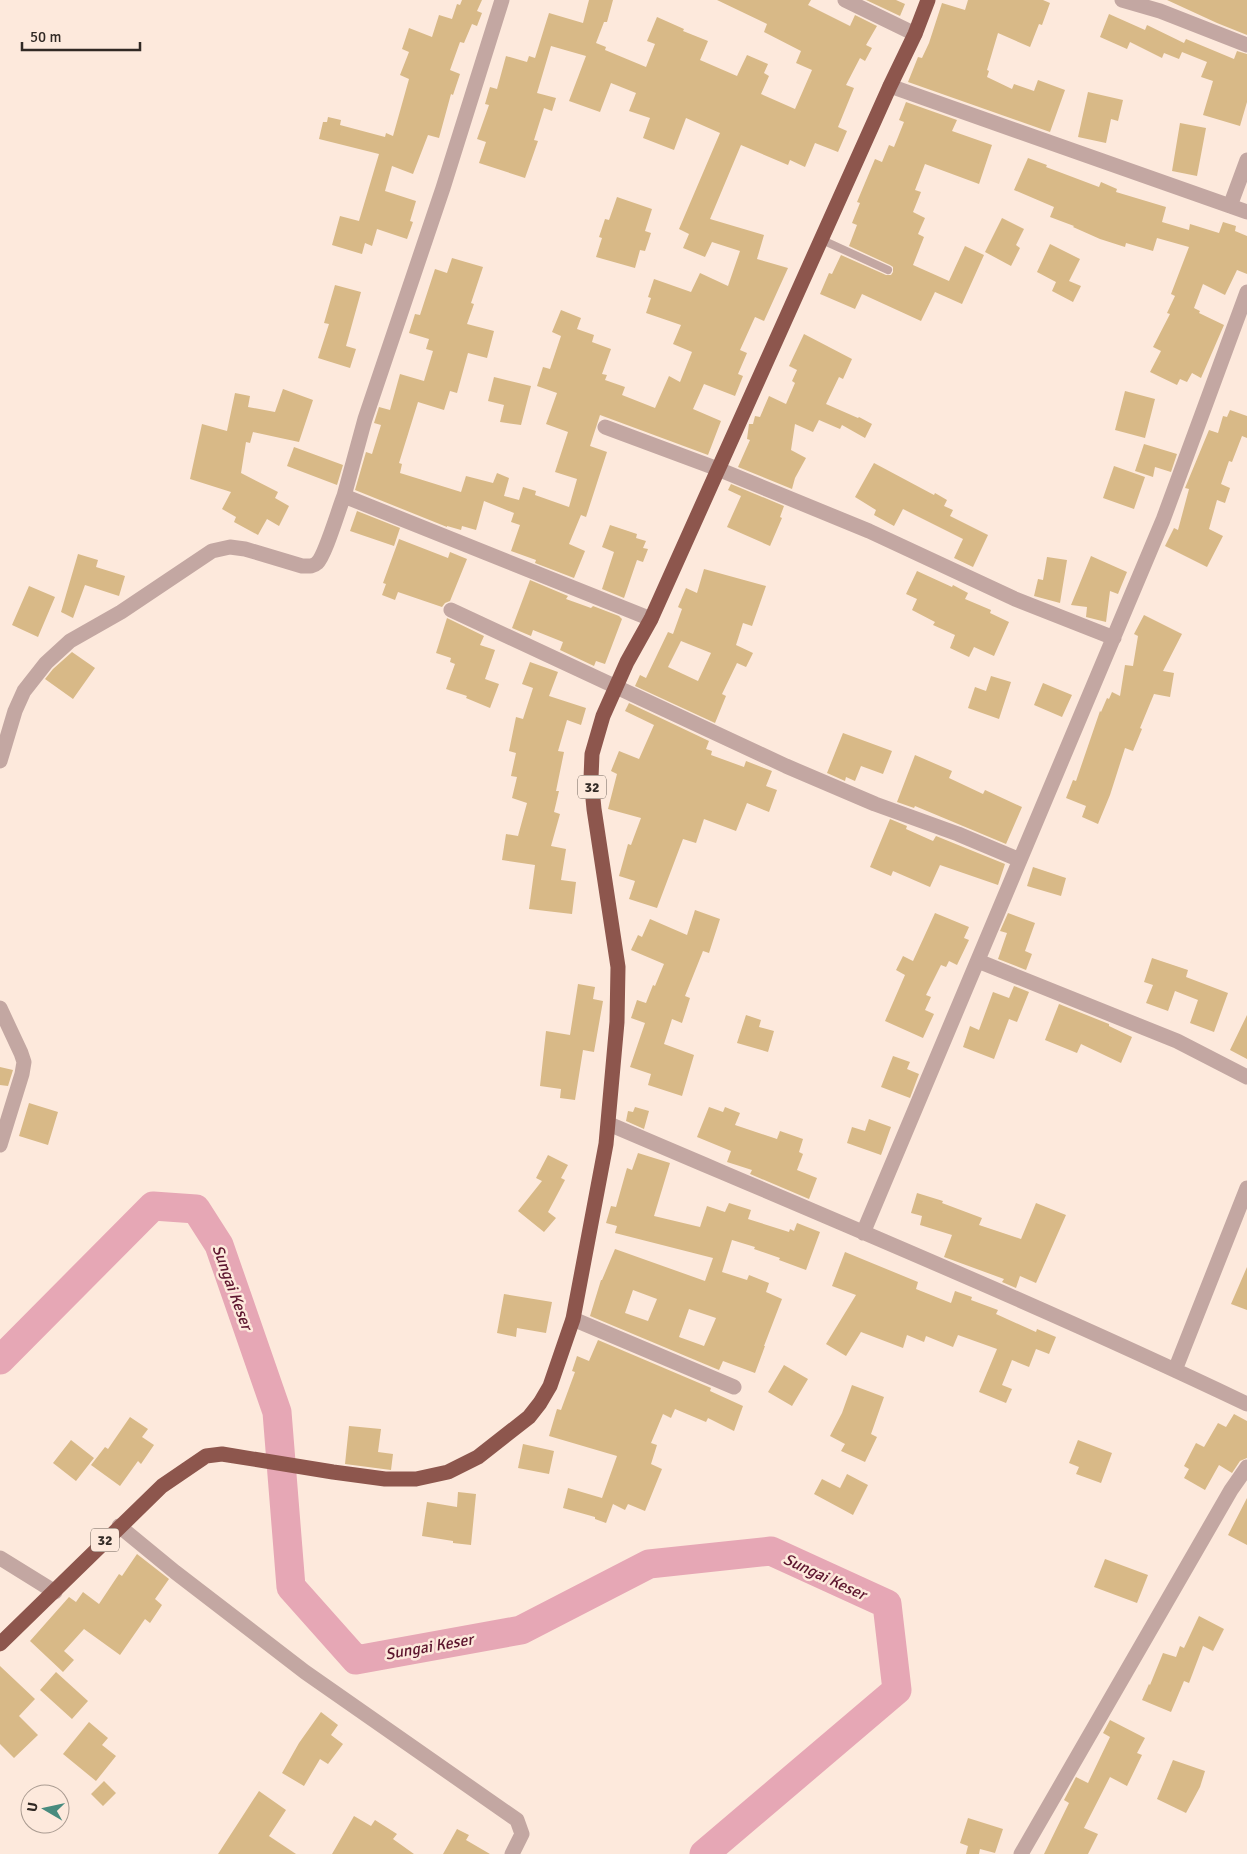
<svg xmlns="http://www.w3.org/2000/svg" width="1247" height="1854" font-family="Signika,sans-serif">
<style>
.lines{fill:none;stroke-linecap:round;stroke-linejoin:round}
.river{stroke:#e6a7b5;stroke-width:29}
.building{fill:#d8b987;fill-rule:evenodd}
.lane{stroke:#c3a7a2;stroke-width:8}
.street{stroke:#c3a7a2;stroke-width:15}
.highway{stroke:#8d564d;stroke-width:15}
.labels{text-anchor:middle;stroke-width:5;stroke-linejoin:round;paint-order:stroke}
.shield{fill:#fde9dc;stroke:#6e635b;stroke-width:1}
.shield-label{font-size:14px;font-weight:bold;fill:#312924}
.water-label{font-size:16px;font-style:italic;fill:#5d152e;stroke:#fde9dc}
</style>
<rect width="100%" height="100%" fill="#fde9dc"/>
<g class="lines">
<path class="river" d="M0 1360 153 1206 196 1209 219 1245 277 1412 291 1587 356 1660 521 1630 649 1564 771 1551 887 1604 897 1690 704 1854"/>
</g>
<path class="building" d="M462 0H482L477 11 482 13 477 26 472 24 464 43 460 42 450 70 460 74 453 95 451 94 439 138 428 135 413 174 392 166 385 191 416 201 410 221 413 222 407 239 377 229 372 246 365 243 362 254 332 245 340 216 359 221 379 154 319 139 323 122H327L328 117 341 120 340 125 385 137 386 133 393 136 409 79 400 75 409 52 402 49 409 28 432 37 439 15 452 19 457 4 460 5Z
M589 0H613L607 22H604L596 43 606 47 605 50 646 67 655 44 647 41 657 17 684 29 683 31 708 41 700 60 737 76 747 55 768 64 764 73 769 76 761 94 795 109 812 70 796 63 801 51 764 32 767 24 717 0H811L808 5 850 26 855 15 877 26 866 45 872 48 865 61 860 58 846 85 854 88 838 127 847 131 838 152 815 143 805 167 790 160 788 165 741 145 710 219 764 235 757 259 788 268 764 321 755 317 740 350 747 353 738 374 743 376 735 396 704 384 693 409 721 421 708 455 600 415 590 446 607 452 586 517 581 515 569 544 585 551 574 578 535 563 536 560 511 551 520 525 511 522 514 513 484 501 476 530 462 526 461 530 447 526V527L355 490 366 452 372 454 381 425 374 423 379 407 390 410 400 374 424 381 433 351 426 349 429 339 409 333 415 314 420 315 435 269 447 273 452 258 483 267 471 303 474 304 467 324 494 331 487 358 468 353 457 393 450 391 444 410 418 402 399 463 402 464 400 473 461 492 466 476 493 483 497 473 509 478 504 496 519 500 523 487 536 491 535 495 569 507 577 479 555 472 568 432 546 424 557 393 537 386 543 367 550 369 561 336 552 332 561 310 581 318 577 329 594 335 592 342 611 349 602 374 607 375 605 380 625 387 622 395 655 408 669 376 680 382 692 352 673 344 681 325 646 313 651 298 648 297 654 279 691 292 700 273 728 286 740 251 712 242 705 257 683 248 689 234 679 229 720 133 686 118 674 150 643 138 650 118 629 111 636 93 611 83 600 112 569 101 586 56 551 46 537 93 556 98 552 111 544 108 534 140 538 141 525 178 479 163 486 142 477 139 489 105 485 104 490 87 497 89 506 56 527 62 529 56 535 58 549 13 583 23Z
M866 0H896L905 4 900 16Z
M968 0H1043L1050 3 1042 25 1039 24 1030 47 998 33 987 70 989 71 987 77 1012 89 1014 84 1034 91 1038 80 1065 90 1050 132 908 82 918 57 922 58 929 43 942 3 965 10Z
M1167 0H1247V35L1217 23Z
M1109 14 1145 30 1147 25 1184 43 1186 39 1234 59 1237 51 1247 54V102L1240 126 1203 115 1213 81 1201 77 1207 62 1182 52 1179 59 1164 53 1162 58 1130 42 1127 49 1100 37Z
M1088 92 1123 100 1118 121 1111 119 1106 143 1078 137Z
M906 102 957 120 952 131 992 145 979 184 925 164 915 190 921 192 913 212 925 218 918 234 924 237 913 265 949 281 965 246 984 255 962 304 935 292 921 321 862 294 855 309 820 294 829 273 832 274 841 255 886 275H891L893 272V267L890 265 849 246 857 225 852 223 860 203 857 202 875 159 882 162 889 145 894 147 904 122 899 120Z
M1180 123 1206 128 1197 176 1172 171Z
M1028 158 1047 165 1046 167 1099 187 1101 182 1117 189 1116 192 1166 207 1162 222 1189 230 1190 224 1219 233 1223 222 1236 226 1235 231 1247 236V274L1237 270 1225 295 1203 284 1194 308 1200 311 1199 313 1224 325 1201 378 1192 373 1187 382 1180 379 1177 385 1150 372 1161 351 1153 347 1170 314 1167 313 1175 296 1171 294 1189 247 1157 238 1153 251 1126 243 1125 247 1100 239 1073 227 1074 226 1050 217 1054 207 1014 190Z
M617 197 652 209 645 231 651 233 645 251 640 250 635 268 596 257 602 238 599 237 605 219 609 220Z
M1002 218 1024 229 1016 245 1020 248 1011 266 985 252Z
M1050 244 1080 259 1069 281 1081 286 1073 302 1052 291 1056 282 1037 272Z
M335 285 361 292 346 346 356 349 350 368 318 358 329 324 324 323Z
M804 334 852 359 843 379 839 377 826 404 858 418 859 417 872 424 865 438 842 425 840 429 819 420 813 432 795 424 791 450 806 458 795 478 792 489 738 467 750 440 747 439 749 424H753L755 416 760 417 769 396 786 404 795 383 792 381 797 370 789 366Z
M494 377 531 386 521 425 500 422 504 405 488 401Z
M283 389 313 400 299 442 253 432 250 443 246 442 241 473 278 492 275 498 289 506 279 526 267 519 258 535 234 522 236 517 222 509 231 492 190 479 202 424 227 431 235 393 250 396 248 407 275 412Z
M1125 391 1155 399 1145 438 1115 430Z
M1230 410 1247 416V438L1242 436 1232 462 1229 461 1221 484 1230 488 1225 503 1217 500 1209 529 1223 536 1207 567 1165 546 1174 528 1178 530 1189 489 1185 488 1209 430 1218 433 1223 416 1227 417Z
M1144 444 1177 454 1171 472 1155 467 1153 477 1135 471Z
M294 447 343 465 337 485 287 466Z
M874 463 934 495 935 493 947 500 944 506 953 510 950 516 988 535 973 567 954 558 963 539 903 509 894 526 874 515 876 510 855 497Z
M1114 466 1145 477 1134 509 1103 498Z
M731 484 784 506 780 517 782 518 770 546 727 527 741 496 728 490Z
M357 511 400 528 394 546 350 531Z
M610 525 637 534 636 538 646 541 643 548 648 549 643 562 637 560 624 598 602 589 614 552 602 547Z
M399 539 448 558 450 552 467 559 450 601 445 603 442 607 398 592 395 600 382 595 386 584 383 583Z
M78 554 98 560 96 567 125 576 119 596 85 585 73 618 61 612Z
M1091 556 1127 572 1118 594 1110 591 1106 622 1086 617 1087 607 1071 605Z
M1047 557 1067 560 1060 603 1034 596 1038 579 1043 580Z
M704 569 766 586 752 626 743 623 736 645 753 653 746 667 737 663 722 694 726 696 715 723 635 686 640 675 646 678 668 632 673 634 682 609 678 607 686 588 697 593ZM681 641 711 653 698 681 668 667Z
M917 571 952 587 953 585 968 593 965 599 991 610 990 613 1009 622 994 656 974 647 969 657 950 648 955 635 933 625 935 622 912 610 917 599 906 594Z
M530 580 568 596 566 599 591 608 593 606 619 616 622 619 605 664 596 661 594 666 560 650 563 642 533 630 531 636 512 628Z
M29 586 55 597 38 637 12 625Z
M1144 615 1182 634 1163 671 1174 673 1170 697 1154 694 1140 728 1142 729 1133 751 1125 748 1110 795 1098 824 1082 817 1086 806 1066 798 1073 780 1076 781 1100 711 1101 712 1107 698 1109 699 1112 692 1120 696 1125 665 1133 666 1138 636 1134 634Z
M447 618 484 636 480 645 495 650 485 679 499 684 490 708 466 698 467 696 446 689 455 664 450 662 451 658 436 653Z
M72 652 95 668 73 699 45 679 53 669Z
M530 662 558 672 549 696 586 708 581 725 567 720 558 751 564 752 556 791H559L554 812 560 814 551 846 566 849 561 880 576 882 572 914 529 909 535 865 502 860 506 834 518 836 527 803 512 798 517 777 511 776 516 753 509 751 516 717 523 719 533 688 522 684Z
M991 676 1011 682 999 719 968 708 975 687 986 691Z
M1043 683 1072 695 1062 717 1034 705Z
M629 703 709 741 706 749 712 751 711 755 744 767 746 761 772 771 766 786 777 790 769 812 747 803 736 831 704 819 696 843 683 839 657 908 629 899 635 881 619 876 628 844 631 845 641 818 608 809 617 774 611 771 619 751 639 759 654 725 625 711Z
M843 733 892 751 883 774 861 766 855 781 846 777 845 781 827 773Z
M915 755 952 771 949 778 983 794 985 790 1022 807 1006 844 915 806 914 808 897 802Z
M890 819 907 826 906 829 933 841 936 836 1005 864 998 885 940 865 930 887 893 871 891 876 870 867Z
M1033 867 1066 878 1061 896 1027 886Z
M695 910 720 919 709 953 703 951 685 996 690 998 682 1023 672 1019 664 1044 694 1055 682 1096 648 1085 651 1074 630 1067 645 1023 631 1018 637 1000 646 1003 653 985 655 986 664 964 631 950 638 935 642 937 650 919 687 935Z
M935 913 969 927 964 938 969 940 957 965 949 961 946 967 941 965 926 995 931 997 925 1010 934 1014 923 1038 885 1021 905 975 896 970 903 956 913 961Z
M1008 913 1035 923 1025 951 1032 954 1026 970 998 959 1007 933 1000 931Z
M1152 958 1188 970 1186 977 1228 993 1214 1032 1190 1023 1198 1000 1175 991 1168 1011 1146 1003 1153 985 1144 982Z
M578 984 595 987 593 999 603 1001 594 1052 583 1050 575 1100 560 1098 561 1089 540 1086 546 1031 570 1035Z
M1014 986 1029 992 1017 1022 1009 1019 994 1059 963 1047 970 1026 979 1030 993 992 1009 998Z
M1059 1004 1109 1024V1026L1132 1037 1121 1063 1081 1044 1077 1053 1045 1040Z
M746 1015 761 1020 759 1027 774 1031 768 1052 737 1043Z
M1247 1015V1059L1230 1050Z
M893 1056 910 1062 907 1069 919 1074 910 1098 881 1087Z
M0 1067 13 1070 8 1086 0 1085Z
M29 1103 58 1112 48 1145 19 1136Z
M635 1107 649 1111 644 1129 626 1121 628 1111 633 1112Z
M709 1107 723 1112 725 1107 740 1113 735 1125 777 1139 780 1131 803 1139 799 1152 803 1154 797 1170 817 1178 809 1199 750 1174 752 1170 727 1162 731 1151 697 1137Z
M869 1119 891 1127 881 1155 847 1143 852 1127 865 1131Z
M638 1153 670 1163 654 1216 700 1227 707 1206 725 1212 729 1203 751 1210 748 1219 789 1232 790 1229 794 1231 797 1223 820 1232 806 1270 779 1260 780 1258 754 1249 755 1247 732 1240 722 1272 747 1280 749 1275 769 1283 766 1292 782 1299 764 1346H765L755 1373 723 1361 719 1370 590 1316 601 1280H602L615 1249 705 1281 713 1258 615 1233 617 1226 606 1223 611 1206 616 1207 627 1168 632 1170ZM633 1290 657 1299 648 1321 625 1313ZM689 1309 716 1318 704 1346 679 1337Z
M548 1155 568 1165 561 1178 565 1180 548 1212 556 1218 544 1232 518 1211 542 1181 536 1178Z
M917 1193 943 1201 942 1203 982 1218 979 1225 1021 1239 1036 1203 1066 1215 1036 1283 1020 1276 1016 1288 1002 1282 1004 1279 944 1257 952 1235 920 1225 922 1216 911 1213Z
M845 1252 918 1282 916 1289 951 1303 955 1291 972 1297 971 1300 998 1310 996 1314 1036 1332 1037 1329 1056 1337 1049 1354 1036 1349 1029 1367 1012 1360 1002 1385 1012 1389 1006 1403 979 1392 997 1349 958 1335 953 1347 926 1336 924 1342 907 1335 903 1348 861 1332 846 1356 826 1344 856 1295 832 1286Z
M1247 1267V1310L1231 1304Z
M504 1294 552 1302 546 1333 517 1328 516 1337 497 1333Z
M598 1340 711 1388 710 1391 743 1406 734 1431 708 1418 706 1422 675 1409 671 1418 663 1414 651 1443 657 1445 651 1464 662 1469 645 1511 628 1504 625 1510 613 1504 606 1523 595 1519V1517L563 1508 568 1488 602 1498 617 1456 549 1436 557 1409 561 1410 575 1372 572 1371 577 1356 589 1361Z
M784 1365 808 1379 792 1406 768 1392Z
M852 1385 884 1397 871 1434 877 1437 865 1462 841 1451 845 1444 830 1436 842 1413Z
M1234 1414 1247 1421V1458L1240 1461 1232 1473 1219 1465 1205 1490 1184 1478 1189 1469 1184 1466 1196 1443 1204 1447 1218 1423 1226 1427Z
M130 1417 148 1429 142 1437 154 1445 141 1464 138 1461 120 1486 91 1465 105 1447 108 1449Z
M349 1426 381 1429 378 1452 393 1454 391 1470 345 1464Z
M71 1440 94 1458 76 1481 53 1463Z
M1078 1440 1112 1453 1101 1483 1076 1474 1079 1467 1069 1463Z
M523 1444 554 1451 549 1474 518 1468Z
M847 1474 868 1485 853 1515 814 1494 822 1479 840 1488Z
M458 1492 476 1494 471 1545 453 1543V1541L422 1536 427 1502 457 1507Z
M1247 1498V1545L1228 1535Z
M137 1554 169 1579 155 1599 162 1605 150 1623 145 1619 120 1655 84 1629 64 1651 74 1660 63 1672 30 1641 69 1597 76 1602 83 1592 99 1604 119 1574 122 1576Z
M1105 1559 1148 1575 1137 1603 1094 1587Z
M1199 1616 1224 1629 1213 1651 1203 1646 1189 1683 1184 1681 1171 1712 1142 1700 1149 1684 1150 1685 1163 1653 1176 1657 1180 1646 1184 1648Z
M0 1666 35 1699 19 1716 38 1735 14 1758 0 1744Z
M56 1672 88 1701 72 1719 40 1690Z
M321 1712 338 1725 331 1735 343 1744 328 1764 320 1759 304 1786 282 1773 299 1743Z
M1110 1720 1145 1738 1137 1753 1142 1755 1127 1786 1110 1777 1084 1828 1098 1834 1088 1854H1044L1069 1803 1064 1800 1076 1777 1088 1783 1110 1737 1103 1733Z
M89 1722 108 1738 102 1745 116 1756 96 1781 63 1754Z
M1173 1760 1205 1771 1200 1787 1186 1813 1157 1799Z
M104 1781 116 1793 103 1806 91 1794Z
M259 1791 286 1810 269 1836 296 1854H218Z
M354 1816 371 1826 375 1820 397 1834 393 1839 414 1854H332Z
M968 1818 1003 1829 995 1853 980 1849 979 1854H966L968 1846 960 1843Z
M457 1829 469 1835 466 1840 490 1854H443Z"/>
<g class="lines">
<path class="lane" d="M820 239 888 270"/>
<path class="street" d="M502 0 443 188 365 419 344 496 651 619
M845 0 915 34
M1122 0 1160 11 1247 45
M890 86 1247 212
M1230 206 1247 160
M605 427 718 469 869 531 1015 599 1114 638
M451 610 786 766 875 804 958 834 1020 860
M0 761 15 711 24 691 46 663 70 641 121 612 212 551 230 547 245 549 302 566C308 566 313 567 317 563 325 556 339 508 344 496
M978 961 1177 1041 1247 1077
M0 1008 21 1053 24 1062 22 1074 0 1145
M609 1124C822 1215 1037 1304 1247 1404
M863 1233 1163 520 1247 292
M573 1319 734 1387
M1175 1370 1247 1188
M119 1526 175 1572 305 1672 517 1820 522 1834 512 1854
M0 1558 55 1592
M1021 1854 1231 1490 1247 1467"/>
<path class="highway" d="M0 1644 162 1486 206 1456 222 1454 333 1472 385 1479H416L448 1472 478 1457 529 1417 540 1403 550 1386 573 1319 606 1144 617 1022 618 967 594 809 591 778 592 754 603 716 627 662 651 619 890 86 915 34 928 0"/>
</g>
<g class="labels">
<g class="shield">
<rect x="578" y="775.5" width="28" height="23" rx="4"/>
<rect x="91" y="1528.5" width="28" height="23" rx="4"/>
</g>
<g class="shield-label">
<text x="592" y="792">32</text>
<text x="105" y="1545">32</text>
</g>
<g class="water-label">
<text transform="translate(233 1287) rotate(70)" y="6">Sungai Keser</text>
<text transform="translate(825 1576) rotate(25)" y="6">Sungai Keser</text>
<text transform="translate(429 1646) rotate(-10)" y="6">Sungai Keser</text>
</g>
</g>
<g transform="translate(45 1809) rotate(279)"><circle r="24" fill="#fde9dc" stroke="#ab9c92"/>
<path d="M0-4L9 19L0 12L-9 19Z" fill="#488b7e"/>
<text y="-8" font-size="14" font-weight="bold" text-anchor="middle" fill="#312924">U</text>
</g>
<path d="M22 42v8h118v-8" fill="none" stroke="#312924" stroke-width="2.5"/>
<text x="30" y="42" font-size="15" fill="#312924" stroke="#fde9dc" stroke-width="4" paint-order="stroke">50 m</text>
</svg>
